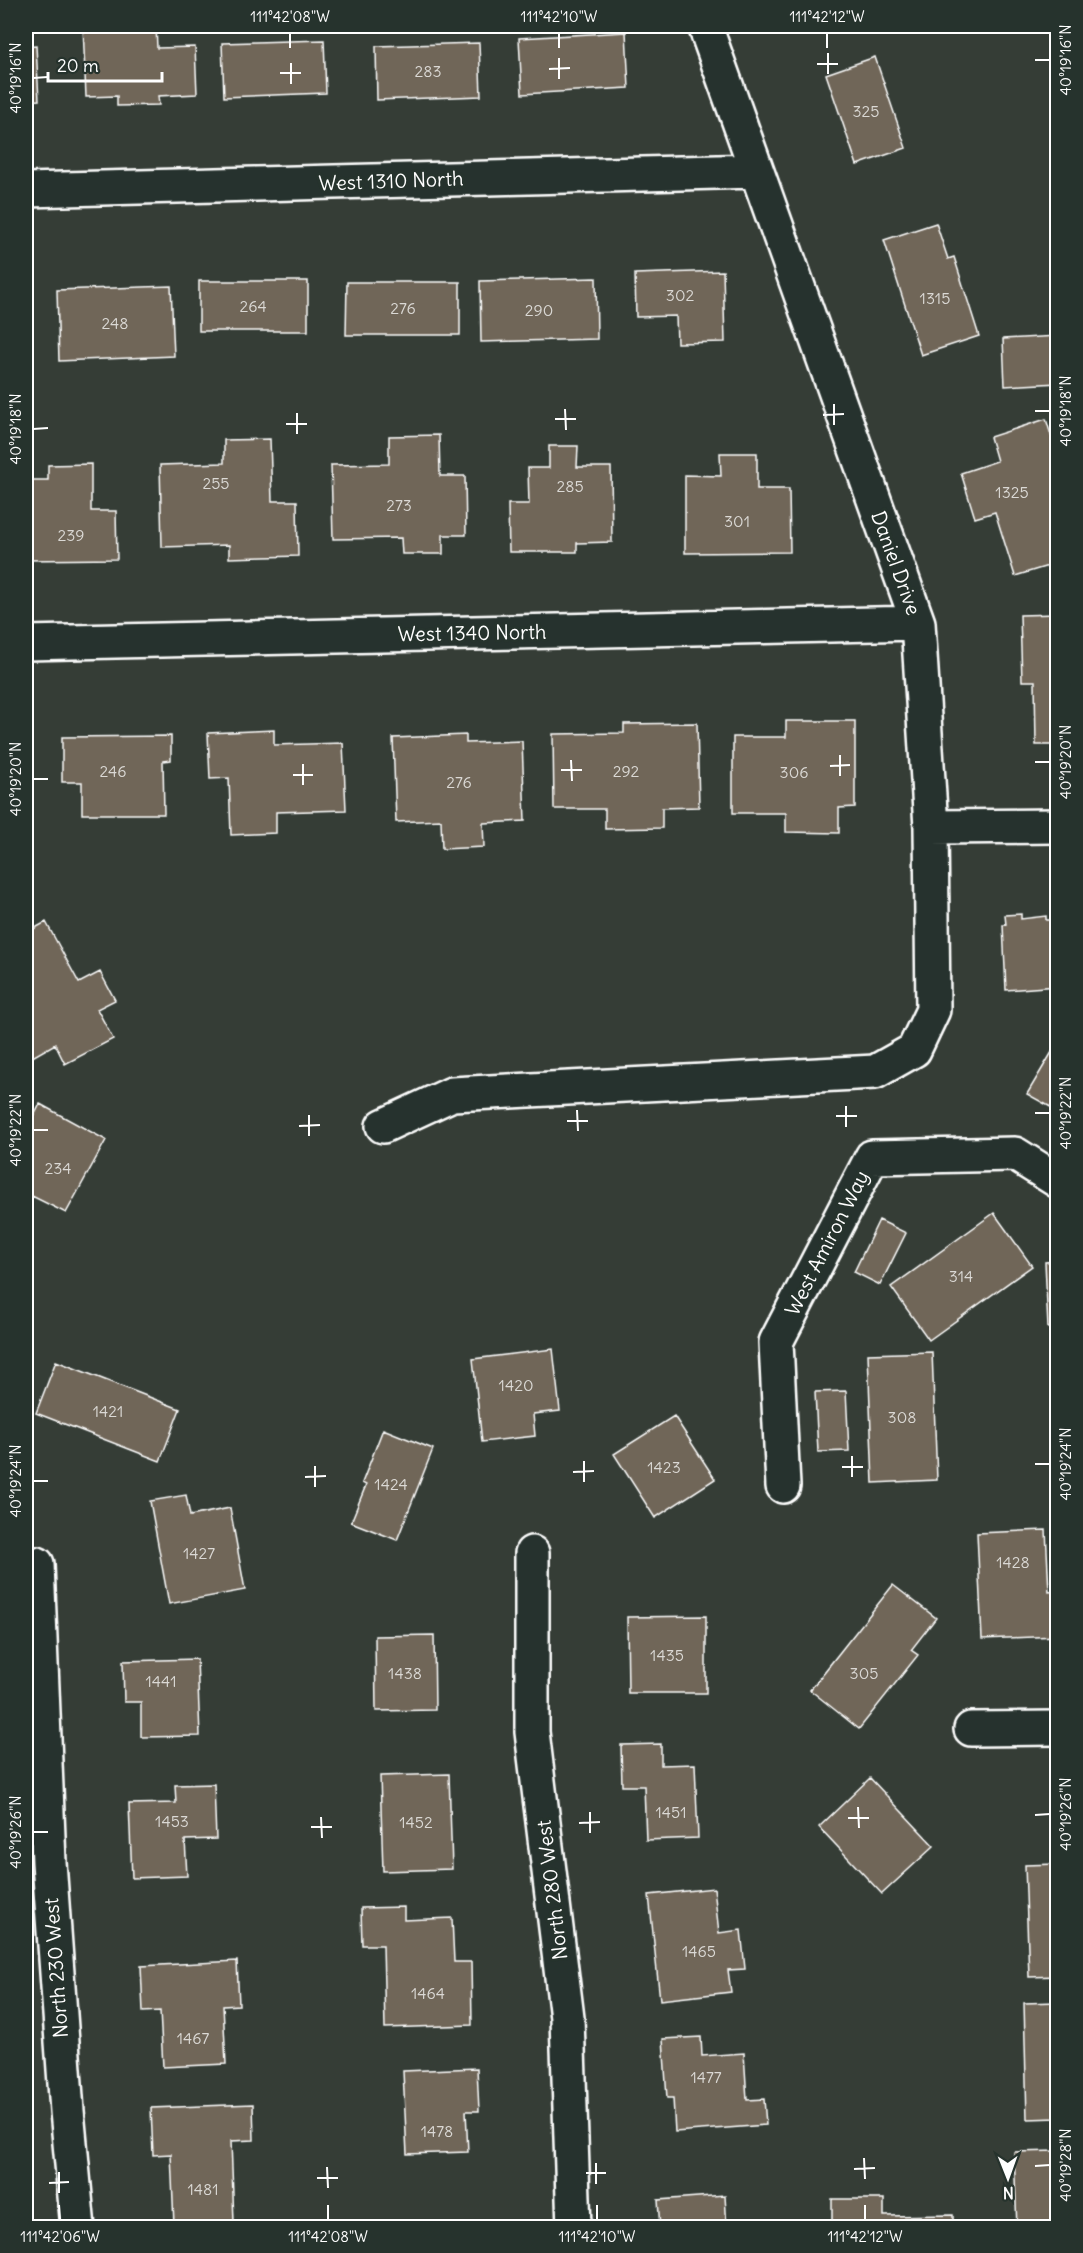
<svg xmlns="http://www.w3.org/2000/svg" width="1083" height="2253" font-family="Delius,sans-serif">
<style>
.building{fill:#706658;stroke:#fff;stroke-width:1.5}
.lines{fill:none;stroke-linecap:round;stroke-linejoin:round}
.minor-casing{stroke:#fff;stroke-width:38}
.minor{stroke:#26332d;stroke-width:33}
.ticks{fill:none;stroke:#fff;stroke-width:2}
.labels{text-anchor:middle;stroke-width:6;stroke-linejoin:round;paint-order:stroke}
.number-label{font-size:16px;fill:#dbd9d5}
.street-label{font-size:20px;fill:#fff;stroke:#26332d}
.neatline{fill:none;stroke:#fff;stroke-width:2}
.ticks-label{font-size:15px;text-anchor:middle;fill:#fff}
</style>
<rect width="100%" height="100%" fill="#353d36"/>
<filter id="ink" filterUnits="userSpaceOnUse"><feTurbulence type="fractalNoise" baseFrequency=".0167" numOctaves="2"/><feDisplacementMap in="SourceGraphic" scale="12" xChannelSelector="R" yChannelSelector="G"/><feConvolveMatrix kernelMatrix="1 2 1 2 8 2 1 2 1" color-interpolation-filters="sRGB"/></filter>
<g filter="url(#ink)">
<path class="building" d="M83 26H156L157 48 195 47 197 94 158 96 159 105 117 106V96L86 97Z
M626 32 629 88 522 94 519 38Z
M324 40 326 93 224 97 222 43Z
M479 43 481 96 377 100 376 46Z
M36 46 39 100 26 101V47Z
M875 57 906 148 857 165 826 74Z
M936 223 948 259 954 257 979 336 921 355 884 240Z
M723 271 725 342 677 343 676 316 636 317 635 274Z
M596 278 597 339 481 342 480 281Z
M199 281H308V331H199Z
M347 282H460V335H346Z
M171 286 174 356 59 361 57 290Z
M1058 336V383L1005 386 1003 339Z
M1046 419 1058 457V563L1015 576 995 512 975 518 961 473 997 461 990 437Z
M439 435 440 476H465L466 535H443V554H402L401 538 333 539 331 465 389 464V436Z
M270 439 272 501H297L298 556 229 558V545L162 547 160 465 224 463V440Z
M549 446H578L577 467H611L612 542 577 543V552H509L508 504H529L528 468H549Z
M720 453H757V489H789L790 552 685 553V475L721 476Z
M91 464V511H116L117 559 26 560V480H48V465Z
M1058 614V745H1036L1035 681H1022L1020 615Z
M786 721H855V807L839 808V833L786 832V813H733V737H786Z
M697 723 699 807 662 808V828L605 829V809H554L553 734 624 733V724Z
M274 730V745L343 743 346 810 276 812V833L231 835 229 778 210 779 208 733Z
M466 735V743L522 741 525 821 483 823 484 847 442 849 441 820 396 822 393 738Z
M171 736V760L163 761 164 814H82V782H62V737Z
M1021 914V919L1046 916V920H1058V986L1006 990 1003 925H1006L1005 915Z
M46 922 79 983 100 972 115 1000 97 1009 113 1039 65 1064 55 1044 29 1059 26 1052V933Z
M1058 1042V1108L1056 1110 1027 1094Z
M40 1104 106 1140 66 1213 32 1196 26 1208V1132Z
M994 1213 1032 1266 929 1340 891 1287Z
M879 1220 906 1233 880 1285 854 1272Z
M1058 1261V1327L1048 1328 1045 1262Z
M553 1349 560 1411 533 1414 535 1436 482 1442 473 1359Z
M932 1352 937 1480 873 1483 868 1354Z
M56 1361 180 1409 160 1461 36 1413Z
M846 1391 849 1451 818 1452 815 1392Z
M674 1416 715 1479 655 1518 614 1454Z
M383 1429 433 1449 397 1540 351 1522 366 1485 362 1483Z
M186 1495 190 1516 230 1508 245 1590 169 1604 150 1501Z
M1046 1530 1049 1592 1058 1591V1636L982 1639 977 1533Z
M893 1585 936 1618 911 1650 918 1655 859 1729 810 1690Z
M706 1616V1693H628L627 1617Z
M434 1635 435 1710 376 1711 375 1636Z
M197 1659 200 1736 141 1737V1702H124L123 1661Z
M661 1744V1765L695 1764 698 1838 646 1840 644 1786H622L621 1745Z
M449 1774 452 1869 383 1871 380 1776Z
M870 1778 934 1846 882 1894 819 1827Z
M214 1784 216 1839 185 1840 187 1876 132 1878 129 1804 176 1803 175 1785Z
M1058 1864V1976L1029 1977 1025 1865Z
M714 1888 719 1933 741 1930 745 1969 728 1970 731 1992 660 2000 649 1895Z
M404 1907V1920L452 1918 454 1962H471L472 2025 385 2028 383 1945H362L361 1908Z
M237 1961 239 2005 223 2006 226 2064 163 2067 160 2011 143 2012 141 1966Z
M1058 2002V2118L1027 2119 1024 2003Z
M701 2037 702 2056 744 2053 747 2100 764 2099 766 2125 675 2132 673 2098H667L663 2039Z
M477 2068 479 2111H466L468 2152 407 2154 403 2071Z
M253 2104 254 2140 231 2141 234 2222 174 2225 171 2154 153 2155 151 2108Z
M1058 2151V2228H1017L1014 2152Z
M725 2195 727 2228H660L658 2200Z
M832 2199H884V2216L953 2215V2228H811V2225H832Z"/>
<g class="lines">
<g class="minor-casing">
<path id="minor" d="M26 190 756 171
M26 643 918 623
M931 827 1058 826
M383 1126 452 1094 875 1072 914 1050 933 1010 931 827 918 623 705 26
M783 1486 776 1342 872 1157 1015 1154 1058 1181
M532 1553V1732L567 2018 574 2228
M37 1564 49 1862 67 2111 78 2228
M971 1729 1058 1728"/>
</g>
<use href="#minor" class="minor"/>
</g>
</g>
<path class="ticks" d="M290 33V48M559 33V48M827 33V48M828 53V74M559 58V79M1035 60H1050M291 63V84M817 64H838M549 69 570 68M280 73H301M33 78 48 77M834 404V425M565 409 566 430M1035 411H1050M297 413V434M823 415 844 414M555 419H576M286 424H307M33 429 48 428M840 755V776M571 760 572 781M1035 762H1050M303 764V785M830 766 850 765M561 770H582M293 775H313M33 779H48M846 1106V1127M577 1110 578 1131M1035 1113H1050M309 1115V1136M836 1116H857M567 1121H588M299 1126 320 1125M33 1130H48M852 1456V1477M584 1461V1482M1035 1464H1050M315 1466V1487M842 1467H863M573 1472 594 1471M305 1477 326 1476M33 1481H48M858 1807 859 1828M590 1812V1833M1035 1815 1050 1814M321 1817 322 1838M848 1818H869M579 1823 600 1822M311 1827H332M33 1832H48M864 2158 865 2179M596 2163V2184M1035 2166 1050 2165M327 2167 328 2188M854 2169 875 2168M59 2172V2193M586 2173H606M317 2178H338M49 2183 69 2182M59 2205 60 2220M328 2205V2220M597 2205V2220M865 2205V2220"/>
<g class="labels">
<g class="number-label">
<text x="428" y="77">283</text>
<text x="866" y="117">325</text>
<text x="680" y="301">302</text>
<text x="935" y="304">1315</text>
<text x="253" y="312">264</text>
<text x="403" y="314">276</text>
<text x="539" y="316">290</text>
<text x="115" y="329">248</text>
<text x="216" y="489">255</text>
<text x="570" y="492">285</text>
<text x="1012" y="498">1325</text>
<text x="399" y="511">273</text>
<text x="737" y="527">301</text>
<text x="71" y="541">239</text>
<text x="113" y="777">246</text>
<text x="626" y="777">292</text>
<text x="794" y="778">306</text>
<text x="459" y="788">276</text>
<text x="58" y="1174">234</text>
<text x="961" y="1282">314</text>
<text x="516" y="1391">1420</text>
<text x="108" y="1417">1421</text>
<text x="902" y="1423">308</text>
<text x="664" y="1473">1423</text>
<text x="391" y="1490">1424</text>
<text x="199" y="1559">1427</text>
<text x="1013" y="1568">1428</text>
<text x="667" y="1661">1435</text>
<text x="405" y="1679">1438</text>
<text x="864" y="1679">305</text>
<text x="161" y="1687">1441</text>
<text x="671" y="1818">1451</text>
<text x="172" y="1827">1453</text>
<text x="416" y="1828">1452</text>
<text x="699" y="1957">1465</text>
<text x="428" y="1999">1464</text>
<text x="193" y="2044">1467</text>
<text x="706" y="2083">1477</text>
<text x="437" y="2137">1478</text>
<text x="203" y="2195">1481</text>
</g>
<g class="street-label">
<text transform="translate(391 181) rotate(-2)" y="7">West 1310 North</text>
<text transform="translate(896 563) rotate(70)" y="7">Daniel Drive</text>
<text transform="translate(472 633) rotate(-1)" y="7">West 1340 North</text>
<text transform="translate(827 1243) rotate(-63)" y="7">West Amiron Way</text>
<text transform="translate(552 1890) rotate(-97)" y="7">North 280 West</text>
<text transform="translate(56 1968) rotate(-94)" y="7">North 230 West</text>
</g>
</g>
<rect width="1083" height="2253" fill="none" stroke="#26332d" stroke-width="66"/>
<g transform="translate(1008 2178) rotate(179)" stroke="#26332d" stroke-width="4.5" paint-order="stroke">
<path d="M0-4.5L10 22L0 15L-10 22Z" fill="#ffffff"/>
<text y="-9" font-size="16" font-weight="bold" text-anchor="middle" fill="#ffffff">N</text>
</g>
<path d="M48 72v9h114v-9" fill="none" stroke="#ffffff" stroke-width="3"/>
<text x="57" y="72" font-size="18" fill="#ffffff" stroke="#26332d" stroke-width="4.5" paint-order="stroke">20 m</text>
<rect x="33" y="33" width="1017" height="2187" class="neatline"/>
<g class="ticks-label">
<text x="290" y="22">111°42'08"W</text>
<text x="559" y="22">111°42'10"W</text>
<text x="827" y="22">111°42'12"W</text>
<text transform="translate(1066 60) rotate(-90)" y="5">40°19'16"N</text>
<text transform="translate(16 78) rotate(-90)" y="5">40°19'16"N</text>
<text transform="translate(1066 411) rotate(-90)" y="5">40°19'18"N</text>
<text transform="translate(16 429) rotate(-90)" y="5">40°19'18"N</text>
<text transform="translate(1066 762) rotate(-90)" y="5">40°19'20"N</text>
<text transform="translate(16 779) rotate(-90)" y="5">40°19'20"N</text>
<text transform="translate(1066 1113) rotate(-90)" y="5">40°19'22"N</text>
<text transform="translate(16 1130) rotate(-90)" y="5">40°19'22"N</text>
<text transform="translate(1066 1464) rotate(-90)" y="5">40°19'24"N</text>
<text transform="translate(16 1481) rotate(-90)" y="5">40°19'24"N</text>
<text transform="translate(1066 1814) rotate(-90)" y="5">40°19'26"N</text>
<text transform="translate(16 1832) rotate(-90)" y="5">40°19'26"N</text>
<text transform="translate(1066 2165) rotate(-90)" y="5">40°19'28"N</text>
<text x="60" y="2242">111°42'06"W</text>
<text x="328" y="2242">111°42'08"W</text>
<text x="597" y="2242">111°42'10"W</text>
<text x="865" y="2242">111°42'12"W</text>
</g>
</svg>
